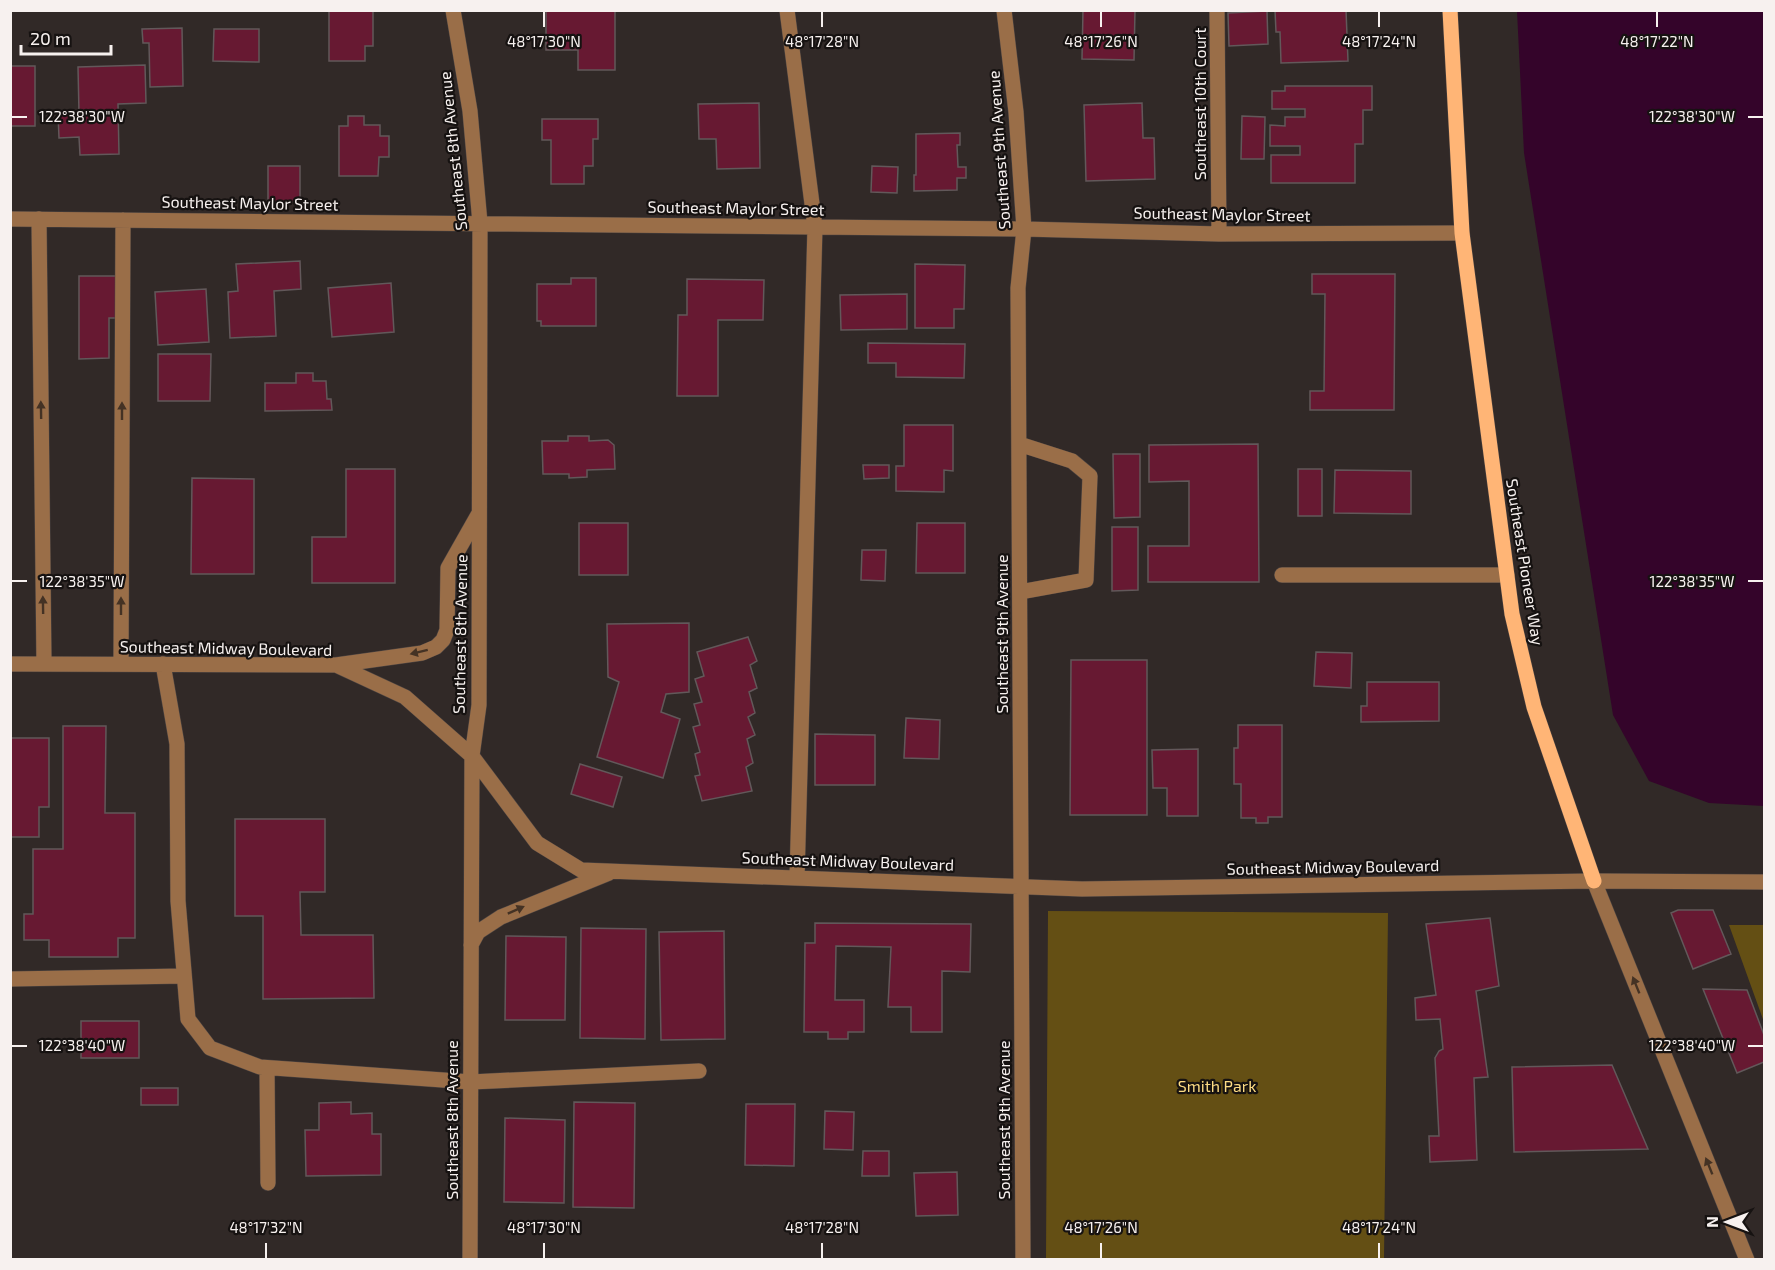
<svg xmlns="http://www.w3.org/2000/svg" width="1775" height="1270" font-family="'Exo 2',sans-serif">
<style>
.green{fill:#644f14}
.water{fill:#34042a}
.building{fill:#671932;stroke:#62585a;stroke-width:1.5}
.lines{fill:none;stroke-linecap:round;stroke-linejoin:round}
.minor-casing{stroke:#4d4543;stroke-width:16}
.major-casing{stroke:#4d4543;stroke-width:16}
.minor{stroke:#9a6e48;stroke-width:15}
.major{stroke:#ffb576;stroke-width:15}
.oneway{fill:#443224}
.ticks{fill:none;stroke:#f7f1ef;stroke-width:2}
.labels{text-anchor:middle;stroke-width:4.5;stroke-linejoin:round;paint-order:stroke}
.street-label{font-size:16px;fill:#f7f1ef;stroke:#161211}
.park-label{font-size:16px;fill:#fddc84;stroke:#161211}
.ticks-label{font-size:15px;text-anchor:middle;fill:#f7f1ef;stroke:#161211;stroke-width:4.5;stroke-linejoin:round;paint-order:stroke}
</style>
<rect width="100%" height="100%" fill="#312927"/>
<path class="green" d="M1048 911 1388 913 1384 1259H1046Z
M1729 925H1764V1022Z"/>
<path class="water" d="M1517 11H1764V806L1709 803 1649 781 1613 715 1524 153Z"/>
<path class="building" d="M329 10H373V46H365V61H329Z
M546 10H615V70H578V50H546Z
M1083 10H1135L1134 60 1082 59Z
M1275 10H1346L1348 61 1281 63 1280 32H1276Z
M1267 11 1268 44 1229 46 1228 13Z
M182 28 183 86 150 87 149 43H143L142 29Z
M214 29H259V62L213 61Z
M145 65 146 103 118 104 119 154 80 155 79 137 59 138 58 113H79L78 67Z
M10 66H35V126H10Z
M1285 86H1372V110H1363V144H1355V183H1271V155H1300V146H1270V125L1285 126V117H1305V109H1272V91H1285Z
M759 103 760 168 717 169 716 139H699L698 104Z
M1142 103 1143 138H1154L1155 179 1086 181 1084 105Z
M348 116H364V125H380V136H389V157H379L378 176H339V126H348Z
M1242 116 1265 117 1264 159H1241Z
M542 119H598V139H593V166H584V184H551V140H542Z
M960 133V145H957L958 167H966V178H957V190L914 191V175H916V134Z
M268 166H300V202H268Z
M872 166 898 167 897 193 871 192Z
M300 261 301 289 274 291 276 336 230 338 228 292 238 291 236 264Z
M915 264 965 265 964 309H954V328H915Z
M1312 274H1395L1394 410H1310V391H1324L1325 294H1312Z
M79 276H116L117 318H109V358L79 359Z
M571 278H596V326H541V321H537V284H571Z
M687 279 764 280 763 320H718V396H677L678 315H687Z
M391 283 394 332 332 337 328 288Z
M206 289 209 342 158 345 155 292Z
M907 294V329L841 330 840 295Z
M868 343 965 344 964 378 896 377V363H868Z
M158 354H211L210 401H158Z
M296 373H313V381H326L327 399H331L332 410 265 411V383H296Z
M904 425H953V471L944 470V492L896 491V466H904Z
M568 436H589V441L608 440 614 445 615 469 587 470V477L569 478V474H543L542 441H568Z
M1258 444 1259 582H1148V546H1189V481L1149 482V445Z
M1113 454H1140V517L1114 518Z
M863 465H889V478L864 479Z
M346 469H395V583H312V537H346Z
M1298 469H1322V516H1298Z
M1335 470 1411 471V514L1334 513Z
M192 478 254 479V574H191Z
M579 523H628V575H579Z
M917 523H965V573H916Z
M1112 527H1138V590L1112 591Z
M862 550H886L885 581 861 580Z
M689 623V692L666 694 661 712 680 719 663 778 597 757 619 682 608 677 607 624Z
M748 637 757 661 750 665 757 688 749 692 755 713 748 717 755 735 747 739 753 763 746 767 752 791 702 801 695 776 700 775 695 754 700 752 693 727 700 725 694 704 702 702 695 679 704 676 697 652Z
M1316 652 1352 653 1351 688 1314 686Z
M1071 660H1147V815H1070Z
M1367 682H1439V721L1361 722V706H1367Z
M906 718 940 720 939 759 904 758Z
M1238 725H1282V817H1268V823H1256V818H1241V784H1234V748H1238Z
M63 726H106L105 813H135V938H118V957H49V940H24V914H33V849H63Z
M815 734 875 735V785H815Z
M10 738H49V807H39V837H10Z
M1198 749V816H1167V788H1153L1152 750Z
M580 764 622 777 613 807 571 794Z
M235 819H325V892H300L301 935H373L374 998 263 999V916H235Z
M1678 910H1713L1731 954 1693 969 1671 913Z
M1490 918 1499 986 1476 991 1488 1077 1474 1078 1477 1160 1430 1162 1429 1136H1439L1435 1058 1439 1051 1443 1049 1440 1019 1416 1020 1415 998 1436 995 1426 924Z
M815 923 971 924 970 972 942 971V1032H911V1007H888L891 947 836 946 835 1000H864V1032H848V1039H828V1032H804L805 943H815Z
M581 928 646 929 645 1039 580 1038Z
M724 931 725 1039 661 1040 659 932Z
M506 936 566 937 565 1020H505Z
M1703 989 1747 990 1764 1035V1062L1737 1073Z
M81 1021H139V1058H81Z
M1612 1065 1648 1149 1514 1152 1512 1067Z
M141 1088H178V1105H141Z
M351 1102V1114L372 1113V1134H381V1175L306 1176 305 1130H319V1103Z
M574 1102 635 1103 634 1208 573 1207Z
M746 1104H795L794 1166 745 1165Z
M825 1111 854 1112 853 1150 824 1149Z
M505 1118 565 1120 564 1203 504 1202Z
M863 1151H889V1176H862Z
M957 1172 958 1215 916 1216 914 1173Z"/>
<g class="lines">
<g class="minor-casing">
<path id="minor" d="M453 10 470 111 480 223 479 705 472 756 470 1260
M787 10 815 227 797 878
M1004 10 1016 112 1024 229 1018 288 1023 1260
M1217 10 1219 234
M10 219 1024 229 1219 234 1462 233
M39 219 44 664
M1019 444 1072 461 1090 476 1086 580 1020 592
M1282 575H1507
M10 664 336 665 405 697 472 756 537 843 581 870 1082 889 1594 881 1764 882
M121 664 123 220
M163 664 177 744 178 901 188 1019 210 1048 260 1067 471 1082 699 1071
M336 665 422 653 436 647 443 640 447 630 448 568 478 515
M1594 881 1747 1260
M471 945 478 932 501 917 609 873
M10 979 184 976
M267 1068 268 1183"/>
</g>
<g class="major-casing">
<path id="major" d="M1450 10 1462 233 1512 614 1534 707 1594 881"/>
</g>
<use href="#minor" class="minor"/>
<use href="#major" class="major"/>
</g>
<defs><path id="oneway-solid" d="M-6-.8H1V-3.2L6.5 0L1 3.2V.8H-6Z" transform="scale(1.5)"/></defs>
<g class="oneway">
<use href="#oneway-solid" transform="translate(41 410) rotate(-91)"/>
<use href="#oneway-solid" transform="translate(122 411) rotate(-90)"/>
<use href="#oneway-solid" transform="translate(43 605) rotate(-91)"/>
<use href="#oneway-solid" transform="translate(121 606) rotate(-90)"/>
<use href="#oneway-solid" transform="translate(419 652) rotate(166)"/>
<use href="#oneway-solid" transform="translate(516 910) rotate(-24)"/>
<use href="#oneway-solid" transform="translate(1636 985) rotate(-112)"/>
<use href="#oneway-solid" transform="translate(1709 1166) rotate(-112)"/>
</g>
<path class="ticks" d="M544 12V27M822 12V27M1101 12V27M1379 12V27M1657 12V27M12 117H27M1748 117H1763M12 581H27M1748 581H1763M12 1046H27M1748 1046H1763M266 1243V1258M544 1243V1258M822 1243V1258M1101 1243V1258M1379 1243V1258"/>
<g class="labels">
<g class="street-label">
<text transform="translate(1200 104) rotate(-90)" y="6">Southeast 10th Court</text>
<text transform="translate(999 150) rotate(-94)" y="6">Southeast 9th Avenue</text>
<text transform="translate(453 151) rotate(-96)" y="6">Southeast 8th Avenue</text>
<text transform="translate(250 203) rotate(1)" y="6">Southeast Maylor Street</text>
<text transform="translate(736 208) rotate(1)" y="6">Southeast Maylor Street</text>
<text transform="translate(1222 214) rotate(1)" y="6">Southeast Maylor Street</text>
<text transform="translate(1525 562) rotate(81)" y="6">Southeast Pioneer Way</text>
<text transform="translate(460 634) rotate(-89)" y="6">Southeast 8th Avenue</text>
<text transform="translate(1002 634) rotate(-90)" y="6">Southeast 9th Avenue</text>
<text transform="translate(226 648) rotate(1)" y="6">Southeast Midway Boulevard</text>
<text transform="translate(848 861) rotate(2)" y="6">Southeast Midway Boulevard</text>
<text transform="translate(1333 867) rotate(-1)" y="6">Southeast Midway Boulevard</text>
<text transform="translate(452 1120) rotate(-90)" y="6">Southeast 8th Avenue</text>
<text transform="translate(1004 1120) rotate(-90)" y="6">Southeast 9th Avenue</text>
</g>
<g class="park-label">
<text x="1217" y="1092">Smith Park</text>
</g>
</g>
<g class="ticks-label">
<text x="544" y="47">48°17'30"N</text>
<text x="822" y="47">48°17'28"N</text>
<text x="1101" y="47">48°17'26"N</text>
<text x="1379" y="47">48°17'24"N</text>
<text x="1657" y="47">48°17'22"N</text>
<text x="1692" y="122">122°38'30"W</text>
<text x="82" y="122">122°38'30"W</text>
<text x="1692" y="587">122°38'35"W</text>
<text x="82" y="587">122°38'35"W</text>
<text x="1692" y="1051">122°38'40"W</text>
<text x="82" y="1051">122°38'40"W</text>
<text x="266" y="1233">48°17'32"N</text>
<text x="544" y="1233">48°17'30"N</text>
<text x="822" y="1233">48°17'28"N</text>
<text x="1101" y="1233">48°17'26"N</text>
<text x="1379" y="1233">48°17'24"N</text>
</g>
<rect width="1775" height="1270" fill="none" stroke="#f7f1ef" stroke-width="24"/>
<g transform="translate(1727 1222) rotate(270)" stroke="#161211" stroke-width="4.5" paint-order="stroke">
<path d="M0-4.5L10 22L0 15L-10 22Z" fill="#f7f1ef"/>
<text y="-9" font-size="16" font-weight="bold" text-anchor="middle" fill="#f7f1ef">N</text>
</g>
<path d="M21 45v9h90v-9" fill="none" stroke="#f7f1ef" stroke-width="3"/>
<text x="30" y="45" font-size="18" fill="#f7f1ef" stroke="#161211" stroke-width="4.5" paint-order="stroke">20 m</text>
</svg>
